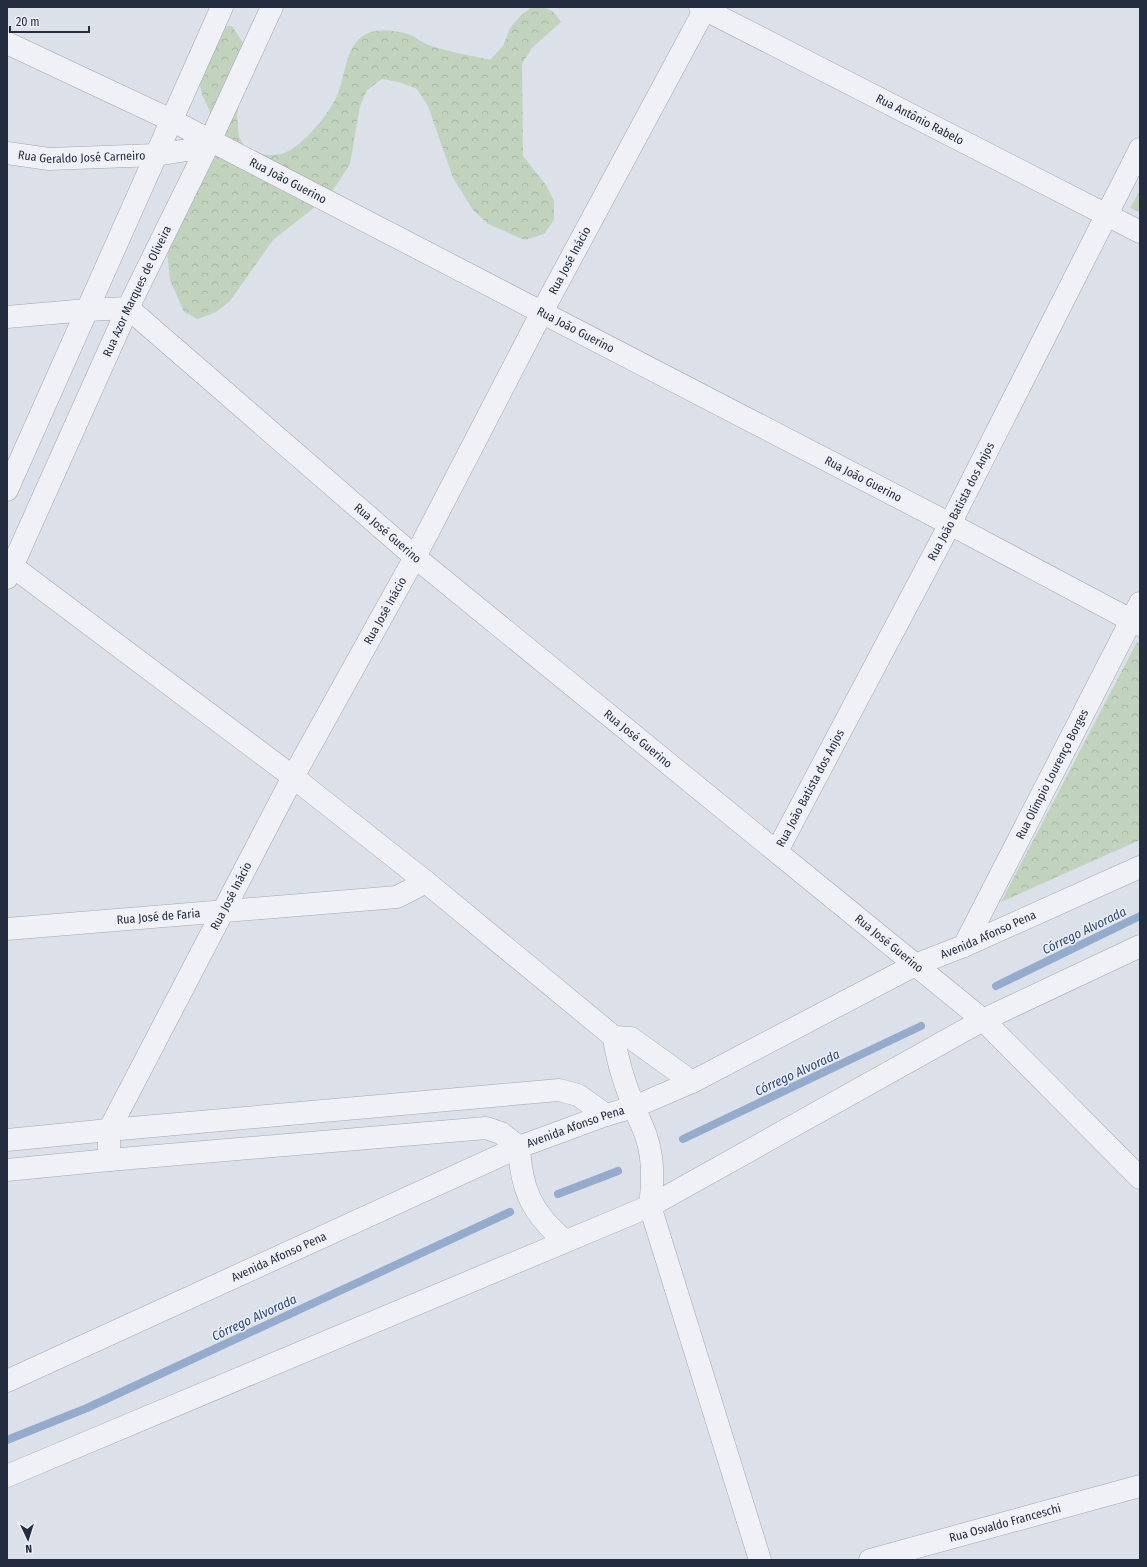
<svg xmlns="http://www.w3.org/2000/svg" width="1147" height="1567" font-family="'Fira Sans Condensed',sans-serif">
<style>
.forest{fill:url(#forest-crowns)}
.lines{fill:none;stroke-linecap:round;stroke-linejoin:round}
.stream{stroke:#93abcd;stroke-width:8}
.minor-casing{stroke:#a1a7b2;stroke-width:23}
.tertiary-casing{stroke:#a1a7b2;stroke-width:23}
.minor{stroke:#eff1f6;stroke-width:22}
.tertiary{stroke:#eff1f6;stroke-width:22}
.labels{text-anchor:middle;stroke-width:3;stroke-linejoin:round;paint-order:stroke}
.street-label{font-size:12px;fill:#242d40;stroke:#eceff6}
.water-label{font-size:13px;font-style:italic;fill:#2a4878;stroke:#eceff6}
</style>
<defs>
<pattern id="forest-crowns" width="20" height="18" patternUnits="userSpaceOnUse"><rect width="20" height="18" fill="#c1d3bd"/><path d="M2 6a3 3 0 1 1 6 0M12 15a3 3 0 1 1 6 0" fill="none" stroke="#a6b5a4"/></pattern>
</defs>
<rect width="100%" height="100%" fill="#dce0e8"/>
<path class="forest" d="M532 7C548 7 553 9 561 22L532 48 522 64 523 156 546 185 554 201V220L544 234 525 240 488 224 473 210 453 178 428 106 417 89 399 82 382 79 367 90 360 106 350 164 329 196 273 240 230 301 216 312 198 319 184 312 170 280 166 239 211 151 210 112 202 94 194 56 196 38 210 26H232L243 43 246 61 237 116 239 137 248 152C260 154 272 157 284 153 302 147 332 111 338 93 347 71 345 41 371 32 381 29 403 31 413 36 418 39 423 43 429 45 448 52 470 55 490 60L503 46 510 28 522 14Z
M1140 190V212L1130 208Z
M1137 642 1140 644V840L1001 902Z"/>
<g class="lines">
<path class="stream" d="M996 986 1140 916
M683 1139 921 1026
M558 1194 618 1171
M7 1440 87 1408 510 1212"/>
<g class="minor-casing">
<g id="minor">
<path id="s1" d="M700 7 1140 232"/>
<path id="s2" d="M7 43 171 120 950 524 1140 625"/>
<path id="s3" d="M7 153 49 159 156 155"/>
<path id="s4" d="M7 317 87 310 128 308 415 557 983 1020 1140 1178"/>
<path d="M12 566 293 777 426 882 614 1037 631 1038 692 1082"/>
<path id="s5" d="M777 851 950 524 1140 149"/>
<path id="s6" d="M7 929 397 897 426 882"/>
<path id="s7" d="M964 946 1140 603"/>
<path d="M614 1037C617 1060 625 1085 634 1107 638 1118 644 1128 647 1139 654 1161 653 1183 650 1206L760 1560"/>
<path d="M7 1140 109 1130 559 1090 578 1095 606 1115"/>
<path id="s8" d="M109 1160V1130L293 777 415 557 542 312 706 7"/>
<path d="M7 1170 109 1160 486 1128 501 1133 519 1147C521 1189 532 1214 565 1241"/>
<path id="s9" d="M7 1381 519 1147 606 1115 634 1107 692 1082 915 965 964 946 1140 867"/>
<path d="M7 1476 650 1206 983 1020 1140 946"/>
<path id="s10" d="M870 1560 1140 1486"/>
</g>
</g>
<g class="tertiary-casing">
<g id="tertiary">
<path d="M156 155 187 150 210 141"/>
<path d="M7 490 222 7"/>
<path id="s11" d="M7 578 128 308 210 141 272 7"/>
</g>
</g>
<use href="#minor" class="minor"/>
<use href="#tertiary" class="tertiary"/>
</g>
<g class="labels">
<g class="street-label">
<text dy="4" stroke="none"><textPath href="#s1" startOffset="247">Rua Antônio Rabelo</textPath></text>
<text dy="4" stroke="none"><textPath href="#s3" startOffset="75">Rua Geraldo José Carneiro</textPath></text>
<text dy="4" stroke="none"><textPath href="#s2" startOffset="313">Rua João Guerino</textPath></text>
<text dy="4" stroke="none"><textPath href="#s8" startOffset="1014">Rua José Inácio</textPath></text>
<text dy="4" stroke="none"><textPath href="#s11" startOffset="315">Rua Azor Marques de Oliveira</textPath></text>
<text dy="4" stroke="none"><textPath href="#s2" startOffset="637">Rua João Guerino</textPath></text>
<text dy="4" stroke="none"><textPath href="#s2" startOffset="961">Rua João Guerino</textPath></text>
<text dy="4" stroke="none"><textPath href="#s5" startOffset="395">Rua João Batista dos Anjos</textPath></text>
<text dy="4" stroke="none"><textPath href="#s4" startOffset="465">Rua José Guerino</textPath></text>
<text dy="4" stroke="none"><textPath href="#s8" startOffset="618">Rua José Inácio</textPath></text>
<text dy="4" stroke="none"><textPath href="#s4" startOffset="789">Rua José Guerino</textPath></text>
<text dy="4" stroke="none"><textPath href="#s7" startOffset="193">Rua Olímpio Lourenço Borges</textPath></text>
<text dy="4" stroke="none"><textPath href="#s5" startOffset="71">Rua João Batista dos Anjos</textPath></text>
<text dy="4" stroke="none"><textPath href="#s8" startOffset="294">Rua José Inácio</textPath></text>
<text dy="4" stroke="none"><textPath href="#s6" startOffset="152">Rua José de Faria</textPath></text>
<text dy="4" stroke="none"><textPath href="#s9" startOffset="1079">Avenida Afonso Pena</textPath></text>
<text dy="4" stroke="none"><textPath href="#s4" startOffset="1113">Rua José Guerino</textPath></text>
<text dy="4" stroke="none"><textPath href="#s9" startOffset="623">Avenida Afonso Pena</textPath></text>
<text dy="4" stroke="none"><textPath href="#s9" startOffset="299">Avenida Afonso Pena</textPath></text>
<text dy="4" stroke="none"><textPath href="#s10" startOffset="140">Rua Osvaldo Franceschi</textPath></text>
</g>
<g class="water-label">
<text transform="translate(1084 930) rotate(-26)" y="5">Córrego Alvorada</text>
<text transform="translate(797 1072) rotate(-25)" y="5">Córrego Alvorada</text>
<text transform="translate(254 1317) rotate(-25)" y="5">Córrego Alvorada</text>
</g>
</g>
<rect width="1147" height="1567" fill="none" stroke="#242d40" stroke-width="16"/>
<g transform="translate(28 1539) rotate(176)" stroke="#eceff6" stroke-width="3" paint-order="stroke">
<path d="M0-3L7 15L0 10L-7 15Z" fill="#242d40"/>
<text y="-6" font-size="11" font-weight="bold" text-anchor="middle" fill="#242d40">N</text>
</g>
<path d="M10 26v6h79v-6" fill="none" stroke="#242d40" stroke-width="2"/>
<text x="16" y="26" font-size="12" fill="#242d40" stroke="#eceff6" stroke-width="3" paint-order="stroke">20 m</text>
</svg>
